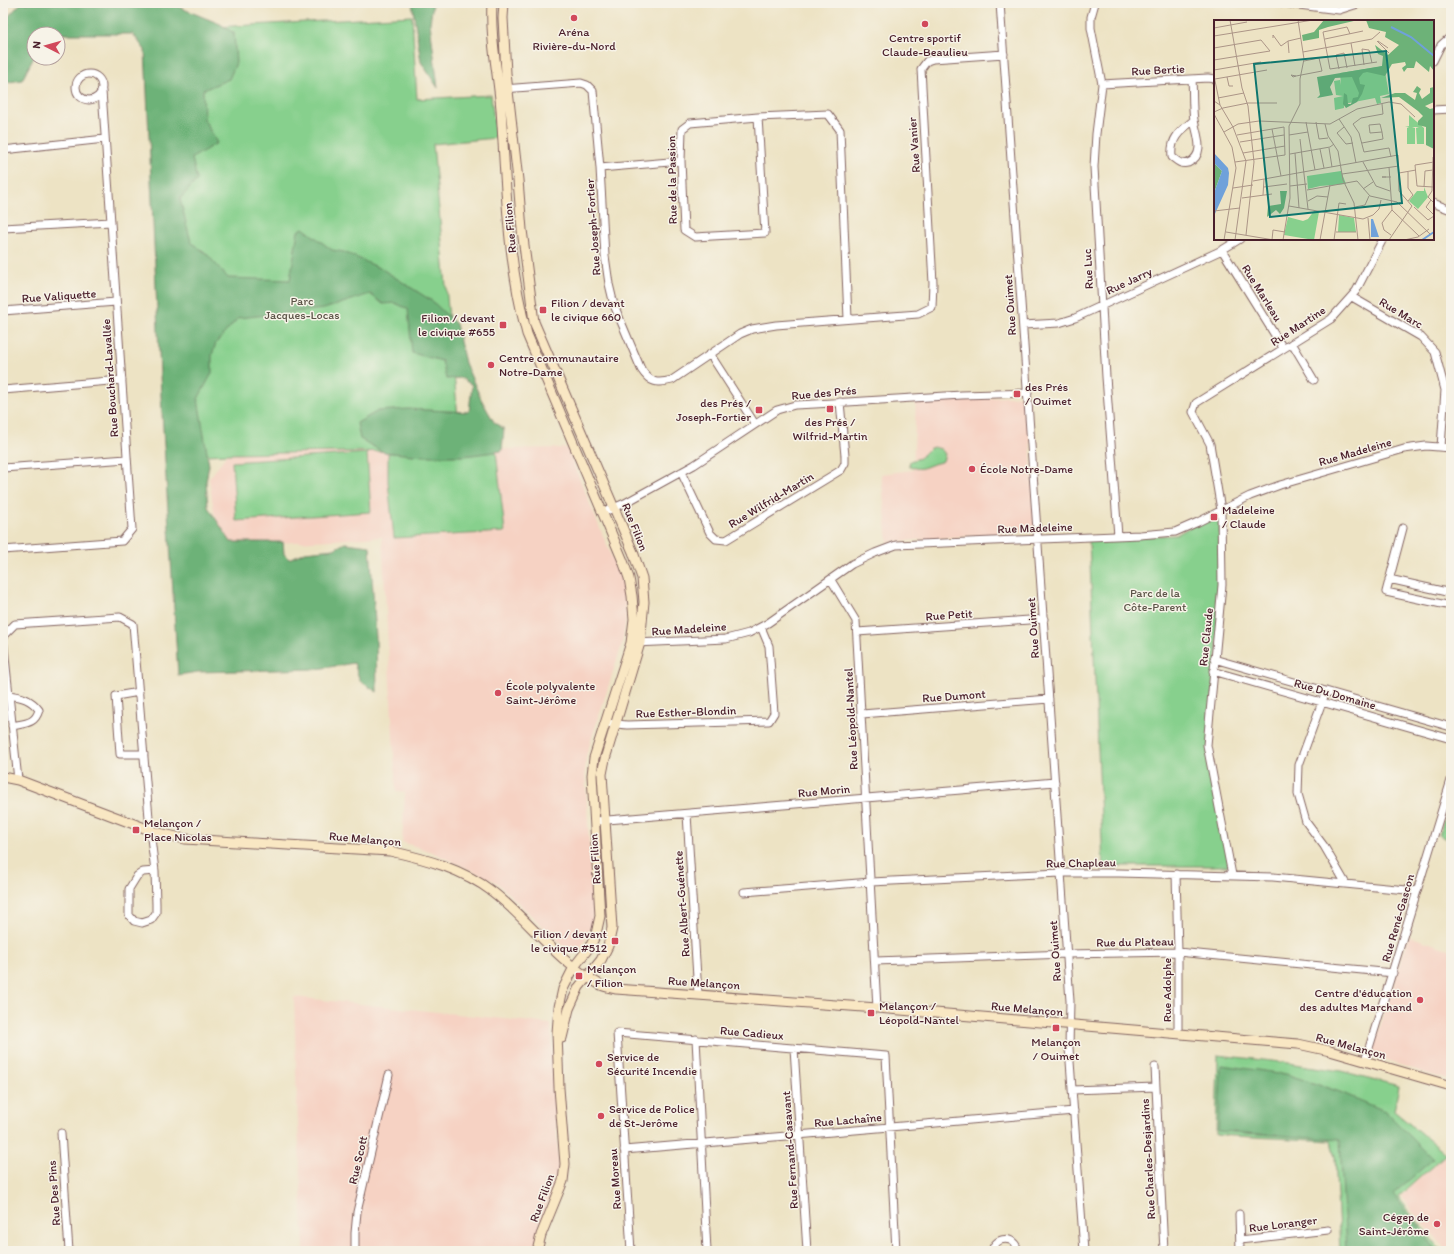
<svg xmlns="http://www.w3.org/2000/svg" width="1454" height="1254" font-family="Itim,sans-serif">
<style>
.built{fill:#f6d2c3}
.green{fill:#87d08d;stroke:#68785c}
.forest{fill:#6db278;stroke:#5c6852}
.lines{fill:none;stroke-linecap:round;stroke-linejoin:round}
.street-casing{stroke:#836461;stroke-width:9}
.secondary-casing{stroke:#836461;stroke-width:11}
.street{stroke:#fff;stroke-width:7}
.secondary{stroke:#f9e7c3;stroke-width:9}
.poi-dot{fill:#d1495b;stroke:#f7f3e8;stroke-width:1.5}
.labels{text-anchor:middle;stroke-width:3;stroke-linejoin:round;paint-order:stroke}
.poi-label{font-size:12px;fill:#4a1f2b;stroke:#f7f3e8;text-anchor:start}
.street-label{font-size:12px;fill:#4a1f2b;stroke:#f7f3e8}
.park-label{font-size:12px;fill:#5c5448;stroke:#f7f3e8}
.inset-river{fill:none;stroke:#6fa1da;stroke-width:2}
.inset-road{fill:none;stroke:#ac9587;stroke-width:1}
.view{fill:#0f766e;fill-opacity:0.15;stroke:#0f766e;stroke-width:2}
.inset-edge{fill:none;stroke:#4a1f2b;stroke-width:2}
</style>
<rect width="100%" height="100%" fill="#f7f3e8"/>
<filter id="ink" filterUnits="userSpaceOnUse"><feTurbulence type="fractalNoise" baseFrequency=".025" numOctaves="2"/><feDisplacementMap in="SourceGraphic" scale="8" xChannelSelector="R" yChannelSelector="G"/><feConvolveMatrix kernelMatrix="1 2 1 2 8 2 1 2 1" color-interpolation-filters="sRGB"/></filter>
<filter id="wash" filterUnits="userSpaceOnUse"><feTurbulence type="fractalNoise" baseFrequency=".012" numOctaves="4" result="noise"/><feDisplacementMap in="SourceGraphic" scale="16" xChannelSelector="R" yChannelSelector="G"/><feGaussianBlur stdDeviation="0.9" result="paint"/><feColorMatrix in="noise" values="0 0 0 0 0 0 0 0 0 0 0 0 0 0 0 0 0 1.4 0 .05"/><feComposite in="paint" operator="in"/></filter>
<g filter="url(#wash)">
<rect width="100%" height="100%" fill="#ede3c4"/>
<path class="built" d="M1028 396 1035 531 888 542 881 474 913 470 916 401Z
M567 448 624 587 626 619 622 644 586 756 585 771 593 912 592 924 584 942 578 952 572 954 496 882 432 852 402 842 405 792 396 791 382 537 228 546 214 512 209 479 227 454Z
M1409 936 1451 950V1081L1378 1058 1373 1050Z
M294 997 551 1024 559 1174 541 1222 534 1251H304L297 1106Z
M1446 1154 1451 1160V1251H1447L1401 1196Z"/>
<path class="green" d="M412 16 417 99 491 95 496 138 433 144 461 450 227 454 165 457 145 31Z
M934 447 941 449 945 454 943 461C939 463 935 463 931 465 923 468 917 471 909 465L910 461 920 458 930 448Z
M496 451 505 532 394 538 388 482V453Z
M367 453 371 512 236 521 232 462Z
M1220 510 1217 652 1208 754 1231 866H1103L1089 539 1176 535Z
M1451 798V842L1439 835Z
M1218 1055 1281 1062 1341 1071 1399 1086 1394 1111 1446 1154 1398 1197 1441 1251H1340L1335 1157 1331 1141 1216 1135Z"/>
<path class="forest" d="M21 3H175L181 8 220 24 234 33 236 63 229 79 203 90 204 119 217 143 192 158 197 180 180 199 191 242 206 253 228 278 290 280 298 231 303 228 332 250 344 252 382 269 432 301 456 324 465 363 481 399 494 422 504 429 502 451 464 456H423L383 452 360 439 357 423 378 411 408 409 469 412 472 385 461 378 446 379 442 361 412 353 408 309 395 303 383 304 370 294 324 309 238 318 216 343 212 355V373L198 399 209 465 206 482 208 507 231 542H283L284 554 289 559 305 552 334 549 345 543 370 546 376 638 377 692 360 681 354 663 317 669 198 672 178 675 161 396 145 50 133 34H34V57L22 80 3 83V22Z
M412 3H433L430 23 438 88 421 62Z
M1221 1065 1286 1074 1340 1092 1385 1111 1433 1159 1393 1194 1437 1251H1346L1340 1140 1218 1131Z"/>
</g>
<g filter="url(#ink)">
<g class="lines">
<g class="street-casing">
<path id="street" d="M1000 3 1070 1001 1069 1048 1084 1251
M1095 3 1091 17V28L1102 84 1096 134 1094 167 1106 377 1118 536
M1283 3 1339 10 1361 3
M1433 61 1441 45 1451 36
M76 87a13 13 0 1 1 26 0a13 13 0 1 1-26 0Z
M1192 79C1193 92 1192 107 1194 120 1196 133 1207 155 1188 163 1181 165 1177 161 1172 157 1170 138 1180 131 1194 120
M1102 84 1208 78 1215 79
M503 89 581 83 587 85 593 91 600 168 605 256 609 284 614 305 641 369C650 383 657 384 672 380L740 334 752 329 776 325 918 314 932 307 933 283 921 69 927 61 933 59 1004 54
M1433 110 1451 109
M758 117 765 233 695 237 684 230 681 161 682 129 690 123 758 117 828 114 840 130 848 319
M3 150 105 139
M600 168 681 161
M1433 203 1451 210
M3 228 111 222
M1222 250 1283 348
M1352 297 1421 337 1435 352 1445 390 1441 447
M3 311 116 302
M1023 325 1059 323 1075 318 1222 250 1240 239
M1292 343 1314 380
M710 354 755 424
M3 390 122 380
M3 468 127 459
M681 472 710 533 716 539 726 540 841 470 845 463V456L840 402
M602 513 625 503 694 465 777 410 795 405 815 404 962 395 1028 393
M1403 528 1386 592 1451 606
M3 550 122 541 132 529 102 91
M1389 579 1451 593
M831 580 856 621 877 1008
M857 632 1044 619
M3 636 15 624 120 617 133 624 150 830 155 871 156 904V913L151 920 142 923 134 921 129 915V889L137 876 143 872 155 871
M3 638 18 780
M635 643 726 639 749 633 768 623 852 564 875 553 896 545 1140 535 1175 532 1198 522 1250 496 1280 485 1404 449 1426 446 1451 448
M1214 659 1451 727
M1213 671 1451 739
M1326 691 1299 765 1298 794 1306 822 1324 846 1346 884
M139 692 116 696 120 754H144
M9 695C22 697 31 699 39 710 35 724 26 723 12 726
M862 714 1049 699
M605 723 627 725 769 721 774 713 769 646 761 627
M687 814 698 994
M596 821 1055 782
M1176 874 1178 952V1034
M1232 875 1207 745 1222 585 1221 510 1210 444 1193 412 1196 403 1331 319 1356 291 1383 239
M744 892 871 882 1061 873H1119L1273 877 1417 891
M876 961 1067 954 1178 952 1393 973
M696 1039 707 1251
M794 1048 807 1251
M1365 1061 1451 780
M1155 1067 1164 1251
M1072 1090 1156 1087
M61 1133 69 1251
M624 1150 1074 1111
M1239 1214 1240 1251
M1240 1240 1328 1230
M355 1251V1233L357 1212 389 1075
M631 1251 617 1033 886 1056 896 1251
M992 1251C995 1236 1015 1235 1018 1251"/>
</g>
<g class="secondary-casing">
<path id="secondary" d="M492 3C490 39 498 73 501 109 506 184 507 261 527 334L623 561 629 578 632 596 634 619 631 643 594 758 592 775 600 916 596 934 591 945 574 967 563 989 559 1007 557 1033 559 1088 565 1164 563 1181 541 1235 537 1251
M504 3 503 18 506 73 518 180 522 230 534 322 633 552 642 578 644 602 640 643 605 759 602 774 612 928 608 946 601 960 579 987 569 1009 562 1038
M3 777 18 780 155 832 185 839 390 851C426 859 463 869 493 892 529 920 560 965 601 985 605 987 611 988 616 989L877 1008 1298 1044 1330 1051 1451 1086"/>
</g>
<use href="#street" class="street"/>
<use href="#secondary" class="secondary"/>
</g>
</g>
<g class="poi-dot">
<circle cx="574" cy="18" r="4"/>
<circle cx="925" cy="24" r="4"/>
<rect x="539" y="306" width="8" height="8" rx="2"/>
<rect x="499" y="321" width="8" height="8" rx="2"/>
<circle cx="491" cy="365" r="4"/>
<rect x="1013" y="390" width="8" height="8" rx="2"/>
<rect x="826" y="405" width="8" height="8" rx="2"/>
<rect x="755" y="406" width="8" height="8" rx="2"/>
<circle cx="972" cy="469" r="4"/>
<rect x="1210" y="513" width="8" height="8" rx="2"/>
<circle cx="498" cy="693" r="4"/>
<rect x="132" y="826" width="8" height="8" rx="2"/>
<rect x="611" y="937" width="8" height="8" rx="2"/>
<rect x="575" y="972" width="8" height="8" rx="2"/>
<circle cx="1420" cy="1000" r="4"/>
<rect x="867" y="1009" width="8" height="8" rx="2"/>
<rect x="1052" y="1024" width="8" height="8" rx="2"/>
<circle cx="599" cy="1064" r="4"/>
<circle cx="601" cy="1116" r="4"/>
<circle cx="1437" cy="1224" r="4"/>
</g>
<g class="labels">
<g class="poi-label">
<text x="574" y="36" text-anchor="middle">Aréna<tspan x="574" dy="14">Rivière-du-Nord</tspan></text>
<text x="925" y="42" text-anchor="middle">Centre sportif<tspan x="925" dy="14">Claude-Beaulieu</tspan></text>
<text x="551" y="307">Filion / devant<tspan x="551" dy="14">le civique 660</tspan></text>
<text x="495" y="322" text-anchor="end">Filion / devant<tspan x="495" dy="14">le civique #655</tspan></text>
<text x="499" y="362">Centre communautaire<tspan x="499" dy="14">Notre-Dame</tspan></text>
<text x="1025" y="391">des Prés<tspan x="1025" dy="14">/ Ouimet</tspan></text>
<text x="751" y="407" text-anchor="end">des Prés /<tspan x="751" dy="14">Joseph-Fortier</tspan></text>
<text x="830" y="426" text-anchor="middle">des Prés /<tspan x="830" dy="14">Wilfrid-Martin</tspan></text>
<text x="980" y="473">École Notre-Dame</text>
<text x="1222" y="514">Madeleine<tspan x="1222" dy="14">/ Claude</tspan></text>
<text x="506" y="690">École polyvalente<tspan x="506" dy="14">Saint-Jérôme</tspan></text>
<text x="144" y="827">Melançon /<tspan x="144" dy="14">Place Nicolas</tspan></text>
<text x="607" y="938" text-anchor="end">Filion / devant<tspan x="607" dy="14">le civique #512</tspan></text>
<text x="587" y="973">Melançon<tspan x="587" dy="14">/ Filion</tspan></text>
<text x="1412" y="997" text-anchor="end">Centre d'éducation<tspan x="1412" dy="14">des adultes Marchand</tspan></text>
<text x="879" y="1010">Melançon /<tspan x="879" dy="14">Léopold-Nantel</tspan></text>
<text x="1056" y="1046" text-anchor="middle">Melançon<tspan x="1056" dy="14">/ Ouimet</tspan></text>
<text x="607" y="1061">Service de<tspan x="607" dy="14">Sécurité Incendie</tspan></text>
<text x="609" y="1113">Service de Police<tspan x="609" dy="14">de St-Jerôme</tspan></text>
<text x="1429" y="1221" text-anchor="end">Cégep de<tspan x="1429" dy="14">Saint-Jérôme</tspan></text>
</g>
<g class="street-label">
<text transform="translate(1158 70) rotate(-3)" y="4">Rue Bertie</text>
<text transform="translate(914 145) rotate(-94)" y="4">Rue Vanier</text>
<text transform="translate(672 180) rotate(-91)" y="4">Rue de la Passion</text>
<text transform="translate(593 227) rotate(-94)" y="4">Rue Joseph-Fortier</text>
<text transform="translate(510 228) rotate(-95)" y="4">Rue Filion</text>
<text transform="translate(1088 269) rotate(-93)" y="4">Rue Luc</text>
<text transform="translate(1129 281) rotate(-25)" y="4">Rue Jarry</text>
<text transform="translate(1262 293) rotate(58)" y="4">Rue Marleau</text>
<text transform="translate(59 296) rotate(-4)" y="4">Rue Valiquette</text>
<text transform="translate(1010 305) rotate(-94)" y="4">Rue Ouimet</text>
<text transform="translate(1401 313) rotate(31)" y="4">Rue Marc</text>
<text transform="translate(1298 326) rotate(-33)" y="4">Rue Martine</text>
<text transform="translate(110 378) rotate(-94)" y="4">Rue Bouchard-Lavallée</text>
<text transform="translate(824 393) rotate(-5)" y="4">Rue des Prés</text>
<text transform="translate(1355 452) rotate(-16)" y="4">Rue Madeleine</text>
<text transform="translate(771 500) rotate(-31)" y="4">Rue Wilfrid-Martin</text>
<text transform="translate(635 527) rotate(68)" y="4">Rue Filion</text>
<text transform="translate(1035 528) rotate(-2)" y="4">Rue Madeleine</text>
<text transform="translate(949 615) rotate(-4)" y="4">Rue Petit</text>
<text transform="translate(1033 628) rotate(-94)" y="4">Rue Ouimet</text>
<text transform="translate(689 629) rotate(-4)" y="4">Rue Madeleine</text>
<text transform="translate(1206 637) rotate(-84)" y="4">Rue Claude</text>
<text transform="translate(1335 694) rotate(16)" y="4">Rue Du Domaine</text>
<text transform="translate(954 696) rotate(-4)" y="4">Rue Dumont</text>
<text transform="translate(686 712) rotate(-2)" y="4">Rue Esther-Blondin</text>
<text transform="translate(851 719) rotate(-93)" y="4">Rue Léopold-Nantel</text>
<text transform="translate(824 791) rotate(-5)" y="4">Rue Morin</text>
<text transform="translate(365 839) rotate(5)" y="4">Rue Melançon</text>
<text transform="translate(595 859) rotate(-94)" y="4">Rue Filion</text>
<text transform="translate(1081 863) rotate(-1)" y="4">Rue Chapleau</text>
<text transform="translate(682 904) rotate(-94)" y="4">Rue Albert-Guénette</text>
<text transform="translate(1398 918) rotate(-74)" y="4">Rue René-Gascon</text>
<text transform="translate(1135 942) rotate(-1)" y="4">Rue du Plateau</text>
<text transform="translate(1055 951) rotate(-94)" y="4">Rue Ouimet</text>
<text transform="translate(704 983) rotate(4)" y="4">Rue Melançon</text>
<text transform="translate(1167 990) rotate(-90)" y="4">Rue Adolphe</text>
<text transform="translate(1027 1009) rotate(5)" y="4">Rue Melançon</text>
<text transform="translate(752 1033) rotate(5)" y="4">Rue Cadieux</text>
<text transform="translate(1351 1046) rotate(15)" y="4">Rue Melançon</text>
<text transform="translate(848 1120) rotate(-5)" y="4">Rue Lachaîne</text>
<text transform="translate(790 1150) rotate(-94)" y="4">Rue Fernand-Casavant</text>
<text transform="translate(1148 1159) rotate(-93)" y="4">Rue Charles-Desjardins</text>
<text transform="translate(358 1160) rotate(-77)" y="4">Rue Scott</text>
<text transform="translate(615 1179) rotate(-94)" y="4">Rue Moreau</text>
<text transform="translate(54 1193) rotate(-94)" y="4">Rue Des Pins</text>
<text transform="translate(542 1198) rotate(-70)" y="4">Rue Filion</text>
<text transform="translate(1283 1224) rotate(-7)" y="4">Rue Loranger</text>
</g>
<g class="park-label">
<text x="302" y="305">Parc<tspan x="302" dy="14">Jacques-Locas</tspan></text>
<text x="1155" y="597">Parc de la<tspan x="1155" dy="14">Côte-Parent</tspan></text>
</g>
</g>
<g transform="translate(1214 20)">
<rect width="220" height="220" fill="#ede3c4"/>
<path d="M170 46 175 74 166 76 167 83 163 84 161 78 130 84V88L121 90 120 78 129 76 122 75 120 61 126 60 127 65 126 53ZM195 95 210 108V124H203L202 108 205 107H198L201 108V124H193V108L195 107 191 106H195ZM127 151 132 164 106 166 94 169 93 156ZM210 167 214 177 204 189 195 181 203 171H210ZM100 191 105 192 100 220 70 215 74 197 89 201 94 199ZM125 195 140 198 142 212H124Z" fill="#87d08d"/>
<path d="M110 0H144L114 7 105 10V18L89 21 88 15 100 12ZM152 0H220V51L216 46 215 52 202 41 200 48H193L190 52 188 48 192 45 191 42 178 44 171 56 153 52 149 53 145 58 146 64 151 65 148 74 143 82 132 88 129 84 130 73 133 75 134 84H137L139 78 144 77 145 73 138 57 121 58 116 67 119 75 103 78 106 75 103 57 168 46 169 36 164 34 161 25 174 35 185 25 171 17 172 12 155 8ZM203 66 207 69 205 73 208 79 216 73V68L220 67V82L211 86 216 89 220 88V129L212 125V107L204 105V101L209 96 204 91 185 77 167 78 181 73H191L201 80 203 73 199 72ZM0 143 8 151 0 173ZM66 171H73L70 188 66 194 62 190 53 197 54 186 67 184Z" fill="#6db278"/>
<path d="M0 133 14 148 15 153 14 165 0 196V173L8 151 0 143ZM157 199H159L165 217H157Z" fill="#6fa1da"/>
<path class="inset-river" d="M177 7 197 17 220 36M208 220 220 212"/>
<path class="inset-road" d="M16 0 28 68 34 86 40 142 32 215M0 8 33 2M136 14 133 7 109 12 116 49 163 42M0 16 99 0M59 18V15L67 26 74 21 87 18M111 19 149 11M74 21 75 33M163 21 175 33M164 21 174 28M137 23 141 46M0 28 47 20 56 31 0 40M89 32 158 19 166 12M150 45 148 29 155 30 158 43M125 49 122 35 130 33 133 48M0 50 47 42M0 56 6 85M82 56 77 55 79 57 82 56 108 51 105 38 90 41M13 57 15 66H19M1 59 53 50M4 78 30 73M0 81 6 85 19 107 32 141 21 220M168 84 169 94 147 98 139 104 145 113 150 132 175 128 177 137M0 92 9 88 34 83H63M0 94 18 127 22 148 10 220M125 99 137 117 142 143M92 102 101 150M102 102 105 119 114 118M111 104 114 116 124 131 129 160 140 183 144 220M130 107 123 113 132 124 139 123M58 109 67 156M10 112 24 104 45 101 116 104 143 89 175 82 187 84 201 97M75 115 94 112M86 119 94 189M26 122 70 115M148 123 169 119 168 112 166 104 155 105 156 113 168 112M115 128 118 147M106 129 110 148M29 133 71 126M81 133 85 188M76 134 116 127 120 124M219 137 218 171 214 177 220 183M21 142 71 135 70 107 23 115M149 142 162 166 176 171M175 147 178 190 205 216M194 152V168L199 175 194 181M185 153 202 150M128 154 185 146M172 157H168H177M39 161 184 135 185 171 198 186M76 166 93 164M50 167 73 164M210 167 211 151 219 150M219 167 203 166 201 145 220 142M19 168 39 165M149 169 159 162M93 170 143 161 156 176 183 182 216 214M49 175 50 159M28 178 58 174M217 180 212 187 220 195M94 181 103 176 114 177M75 186 149 199 159 195 165 189 167 180M141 187 151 185 155 176M200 187 214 200 220 196M0 191 26 188M154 198 156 220M12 212 60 220M122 212H142M177 215 170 210 168 203 178 190M58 220 59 210 71 212M69 220 76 178 75 106 86 84V59L90 39 84 0M106 220 116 165M120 220 125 183 132 184M175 220 198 186M190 220 204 217 215 209"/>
<path class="view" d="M172 31 188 183 56 197 40 44Z"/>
<rect width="220" height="220" class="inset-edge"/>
</g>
<rect width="1454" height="1254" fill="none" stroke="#f7f3e8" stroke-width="16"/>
<g transform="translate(46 46) rotate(276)"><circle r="19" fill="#f7f3e8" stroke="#b29e9c"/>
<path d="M0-3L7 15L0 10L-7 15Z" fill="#d1495b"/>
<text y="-6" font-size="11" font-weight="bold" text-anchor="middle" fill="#4a1f2b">N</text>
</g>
</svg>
